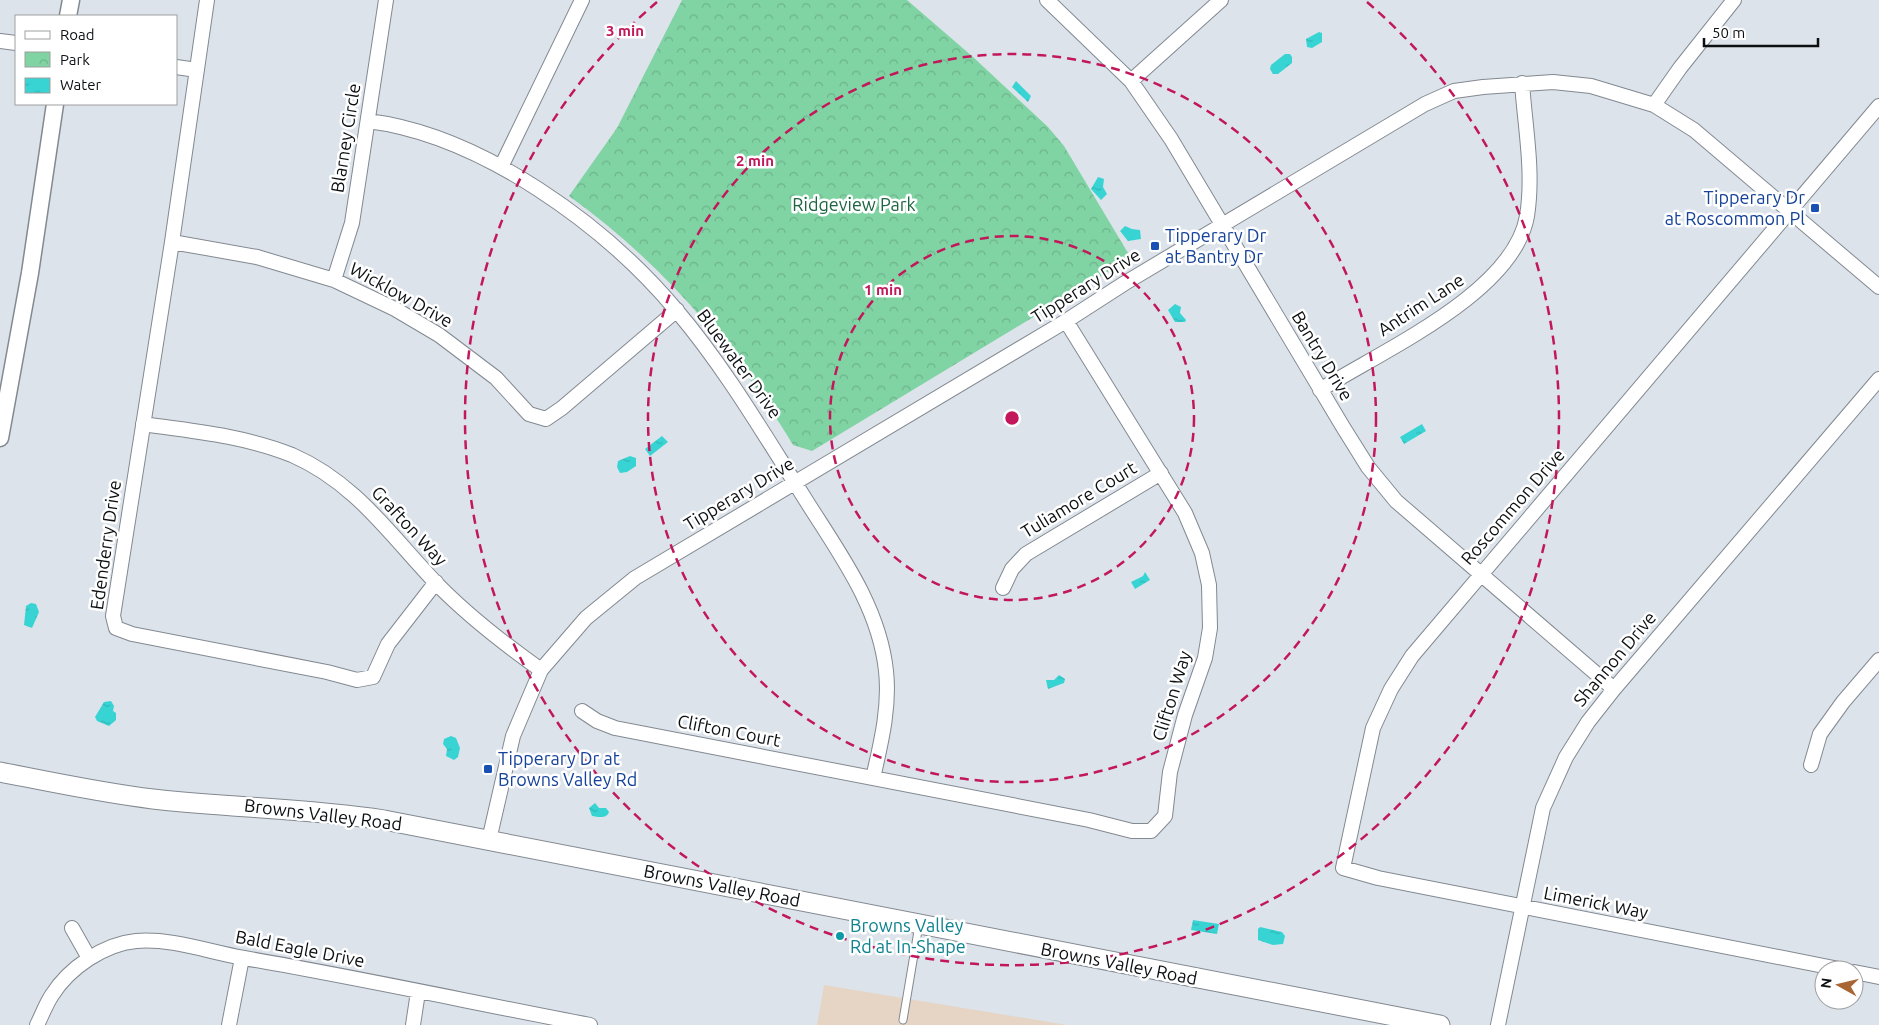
<svg xmlns="http://www.w3.org/2000/svg" width="1879" height="1025" font-family="Ubuntu,sans-serif">
<style>
.commercial{fill:#e6d5c4}
.park{fill:url(#park-crowns)}
.water{fill:url(#water-ripples)}
.lines{fill:none;stroke-linecap:round;stroke-linejoin:round}
.service-casing{stroke:#838991;stroke-width:9}
.minor-casing{stroke:#838991;stroke-width:16}
.tertiary-casing{stroke:#838991;stroke-width:19}
.secondary-casing{stroke:#838991;stroke-width:21}
.service{stroke:#fff;stroke-width:7}
.minor{stroke:#fff;stroke-width:14}
.tertiary{stroke:#fff;stroke-width:16}
.secondary{stroke:#fff;stroke-width:19}
.ring{fill:none;stroke:#c2185b;stroke-width:2.5;stroke-dasharray:9 6}
.transit-dot{fill:#1a4fb4;stroke:#fff;stroke-width:2}
.culture-dot{fill:#0f9aa8;stroke:#fff;stroke-width:2}
.labels{text-anchor:middle;stroke-width:5;stroke-linejoin:round;paint-order:stroke}
.street-label{font-size:18px;fill:#0d1012;stroke:#fff}
.transit-label{font-size:18px;fill:#164399;stroke:#fff;text-anchor:start}
.park-label{font-size:18px;fill:#1d6542;stroke:#fff}
.culture-label{font-size:18px;fill:#0d838f;stroke:#fff;text-anchor:start}
.centre{fill:#c2185b;stroke:#fff;stroke-width:2.5}
.ring-label{font-size:15px;text-anchor:middle;font-weight:bold;fill:#c2185b;stroke:#fff;stroke-width:5;stroke-linejoin:round;paint-order:stroke}
</style>
<defs>
<pattern id="park-crowns" width="20" height="18" patternUnits="userSpaceOnUse" patternTransform="scale(1.25)"><rect width="20" height="18" fill="#80d3a3"/><path d="M2 6a3 3 0 1 1 6 0M12 15a3 3 0 1 1 6 0" fill="none" stroke="#6db48b"/></pattern>
<pattern id="water-ripples" width="26" height="14" patternUnits="userSpaceOnUse" patternTransform="scale(1.25)"><rect width="26" height="14" fill="#38d4d4"/><path d="M2 4q2-2 4 0t4 0M15 11q2-2 4 0t4 0" fill="none" stroke="#30b5b5"/></pattern>
</defs>
<rect width="100%" height="100%" fill="#dce3eb"/>
<path class="commercial" d="M824 985 1067 1025H817Z"/>
<path class="park" d="M682 0H907L973 57 1048 127 1064 146 1131 258 812 451 793 445C734 347 662 263 569 196L617 128Z"/>
<path class="water" d="M1319 32 1322 33V42L1312 48 1307 47 1306 39Z
M1285 54H1290L1292 57V63L1278 74H1273L1270 69 1271 65Z
M1016 81 1031 96 1028 102 1012 87Z
M1098 177 1104 179 1103 187 1107 194 1101 200 1091 189Z
M1125 226 1132 229 1140 230 1141 239 1128 241 1120 231Z
M1175 304 1181 307 1180 313 1186 320 1185 322H1175L1168 310Z
M1422 424 1426 431 1404 444 1400 437Z
M662 436 668 442 650 456 645 449Z
M630 456 636 458V466L627 472 620 473 617 467 618 461Z
M1145 572 1150 580 1135 589 1131 582 1143 576Z
M31 603 36 604 39 612 32 628 24 625 26 606Z
M1059 675 1065 679 1064 683 1048 689 1046 680H1054Z
M111 701 114 706 113 711 116 713V720L109 726 97 721 95 717 104 702Z
M451 736 456 738 460 748 458 757 454 760 446 756 447 749 443 744 444 739Z
M595 803 599 808H606L609 812C607 819 598 817 592 816L589 808Z
M1193 920 1219 924 1217 934 1191 930Z
M1260 927 1282 932 1285 936 1283 944 1273 945 1258 940V929Z"/>
<g class="lines">
<g class="service-casing">
<path id="service" d="M903 1020 919 925"/>
</g>
<g class="minor-casing">
<path id="minor" d="M207 0 172 242 113 616 116 628 132 634 327 672 357 680 373 677 388 644 436 582
M1047 0 1131 81 1171 139 1343 427 1368 467 1396 501 1614 689
M0 41 16 43
M176 67 197 70
M1131 81 1221 0
M1654 105 1680 68 1734 0
M368 121C481 135 605 225 677 311 725 368 762 431 802 494 836 549 879 604 886 671 890 707 881 743 873 778
M501 167 582 0
M172 242 257 257 334 280 395 309 439 335 496 378 529 414 546 419 562 408 677 310
M334 280 352 223 386 0
M1320 390C1381 351 1514 293 1527 216 1534 172 1525 127 1522 83
M143 424C193 431 245 436 292 455 356 483 390 535 436 583 468 616 503 643 541 670
M1003 588 1012 569 1026 554 1161 473
M582 711 597 721 615 728 1089 820 1132 831H1151L1165 816 1170 772 1185 715 1205 658 1210 628 1209 585 1202 553 1185 513 1066 321
M1811 765 1820 734 1843 702 1879 660
M489 840 513 736 541 670 586 618 635 578 1066 321 1125 283 1425 104 1454 91 1483 87 1553 82 1591 86 1654 105 1694 130 1879 287
M72 928 89 958
M1844 970 1378 878 1343 868 1373 728 1391 689 1412 656 1879 106
M1854 972 1879 977
M37 1025C42 1015 46 1004 52 995 69 968 104 944 136 941 172 938 209 952 244 958 360 978 475 1003 590 1025
M229 1025 242 958
M413 1025 418 992
M1498 1025 1543 808 1566 757 1588 722 1614 689 1879 379"/>
</g>
<g class="tertiary-casing">
<path id="tertiary" d="M68 16 71 0
M0 438 30 273 55 104"/>
</g>
<g class="secondary-casing">
<path id="secondary" d="M0 772C51 782 102 793 153 799 231 808 307 808 384 820L1440 1025"/>
</g>
<use href="#service" class="service"/>
<use href="#minor" class="minor"/>
<use href="#tertiary" class="tertiary"/>
<use href="#secondary" class="secondary"/>
</g>
<g class="ring">
<circle cx="1012" cy="418" r="182"/>
<circle cx="1012" cy="418" r="364"/>
<path d="M1367 2A547 547 0 1 1 657 2"/>
</g>
<g class="transit-dot">
<rect x="1810" y="203" width="10" height="10" rx="2.5"/>
<rect x="1150" y="241" width="10" height="10" rx="2.5"/>
<rect x="483" y="764" width="10" height="10" rx="2.5"/>
</g>
<circle class="culture-dot" cx="840" cy="936" r="5"/>
<g class="labels">
<g class="street-label">
<text transform="translate(346 138) rotate(-81)" y="6">Blarney Circle</text>
<text transform="translate(1086 286) rotate(-32)" y="6">Tipperary Drive</text>
<text transform="translate(401 295) rotate(29)" y="6">Wicklow Drive</text>
<text transform="translate(1421 305) rotate(-33)" y="6">Antrim Lane</text>
<text transform="translate(1322 356) rotate(59)" y="6">Bantry Drive</text>
<text transform="translate(739 364) rotate(54)" y="6">Bluewater Drive</text>
<text transform="translate(739 494) rotate(-31)" y="6">Tipperary Drive</text>
<text transform="translate(1079 500) rotate(-31)" y="6">Tuliamore Court</text>
<text transform="translate(1513 507) rotate(-49)" y="6">Roscommon Drive</text>
<text transform="translate(409 526) rotate(47)" y="6">Grafton Way</text>
<text transform="translate(106 545) rotate(-82)" y="6">Edenderry Drive</text>
<text transform="translate(1615 659) rotate(-50)" y="6">Shannon Drive</text>
<text transform="translate(1172 696) rotate(-73)" y="6">Clifton Way</text>
<text transform="translate(729 731) rotate(11)" y="6">Clifton Court</text>
<text transform="translate(323 815) rotate(7)" y="6">Browns Valley Road</text>
<text transform="translate(722 886) rotate(11)" y="6">Browns Valley Road</text>
<text transform="translate(1596 903) rotate(11)" y="6">Limerick Way</text>
<text transform="translate(300 949) rotate(11)" y="6">Bald Eagle Drive</text>
<text transform="translate(1119 964) rotate(11)" y="6">Browns Valley Road</text>
</g>
<g class="transit-label">
<text x="1805" y="204" text-anchor="end">Tipperary Dr<tspan x="1805" dy="21">at Roscommon Pl</tspan></text>
<text x="1165" y="242">Tipperary Dr<tspan x="1165" dy="21">at Bantry Dr</tspan></text>
<text x="498" y="765">Tipperary Dr at<tspan x="498" dy="21">Browns Valley Rd</tspan></text>
</g>
<g class="park-label">
<text x="854" y="211">Ridgeview Park</text>
</g>
<g class="culture-label">
<text x="850" y="932">Browns Valley<tspan x="850" dy="21">Rd at In-Shape</tspan></text>
</g>
</g>
<circle cx="1012" cy="418" r="8" class="centre"/>
<g class="ring-label">
<text x="625" y="36">3 min</text>
<text x="755" y="166">2 min</text>
<text x="883" y="295">1 min</text>
</g>
<rect x="15" y="15" width="162" height="90" fill="#ffffff" stroke="#9e9fa0"/>
<rect x="25" y="31" width="25" height="8" fill="#ffffff" stroke="#9e9fa0"/>
<text x="60" y="40" font-size="15" fill="#0d1012">Road</text>
<rect x="25" y="52" width="25" height="15" fill="url(#park-crowns)" stroke="#9e9fa0"/>
<text x="60" y="65" font-size="15" fill="#0d1012">Park</text>
<rect x="25" y="78" width="25" height="15" fill="url(#water-ripples)" stroke="#9e9fa0"/>
<text x="60" y="90" font-size="15" fill="#0d1012">Water</text>
<g transform="translate(1839 985) rotate(278)"><circle r="24" fill="#ffffff" stroke="#9e9fa0"/>
<path d="M0-4L9 19L0 12L-9 19Z" fill="#a96534"/>
<text y="-8" font-size="14" font-weight="bold" text-anchor="middle" fill="#0d1012">N</text>
</g>
<path d="M1704 38v8h114v-8" fill="none" stroke="#0d1012" stroke-width="2.5"/>
<text x="1712" y="38" font-size="15" fill="#0d1012" stroke="#ffffff" stroke-width="4" paint-order="stroke">50 m</text>
</svg>
